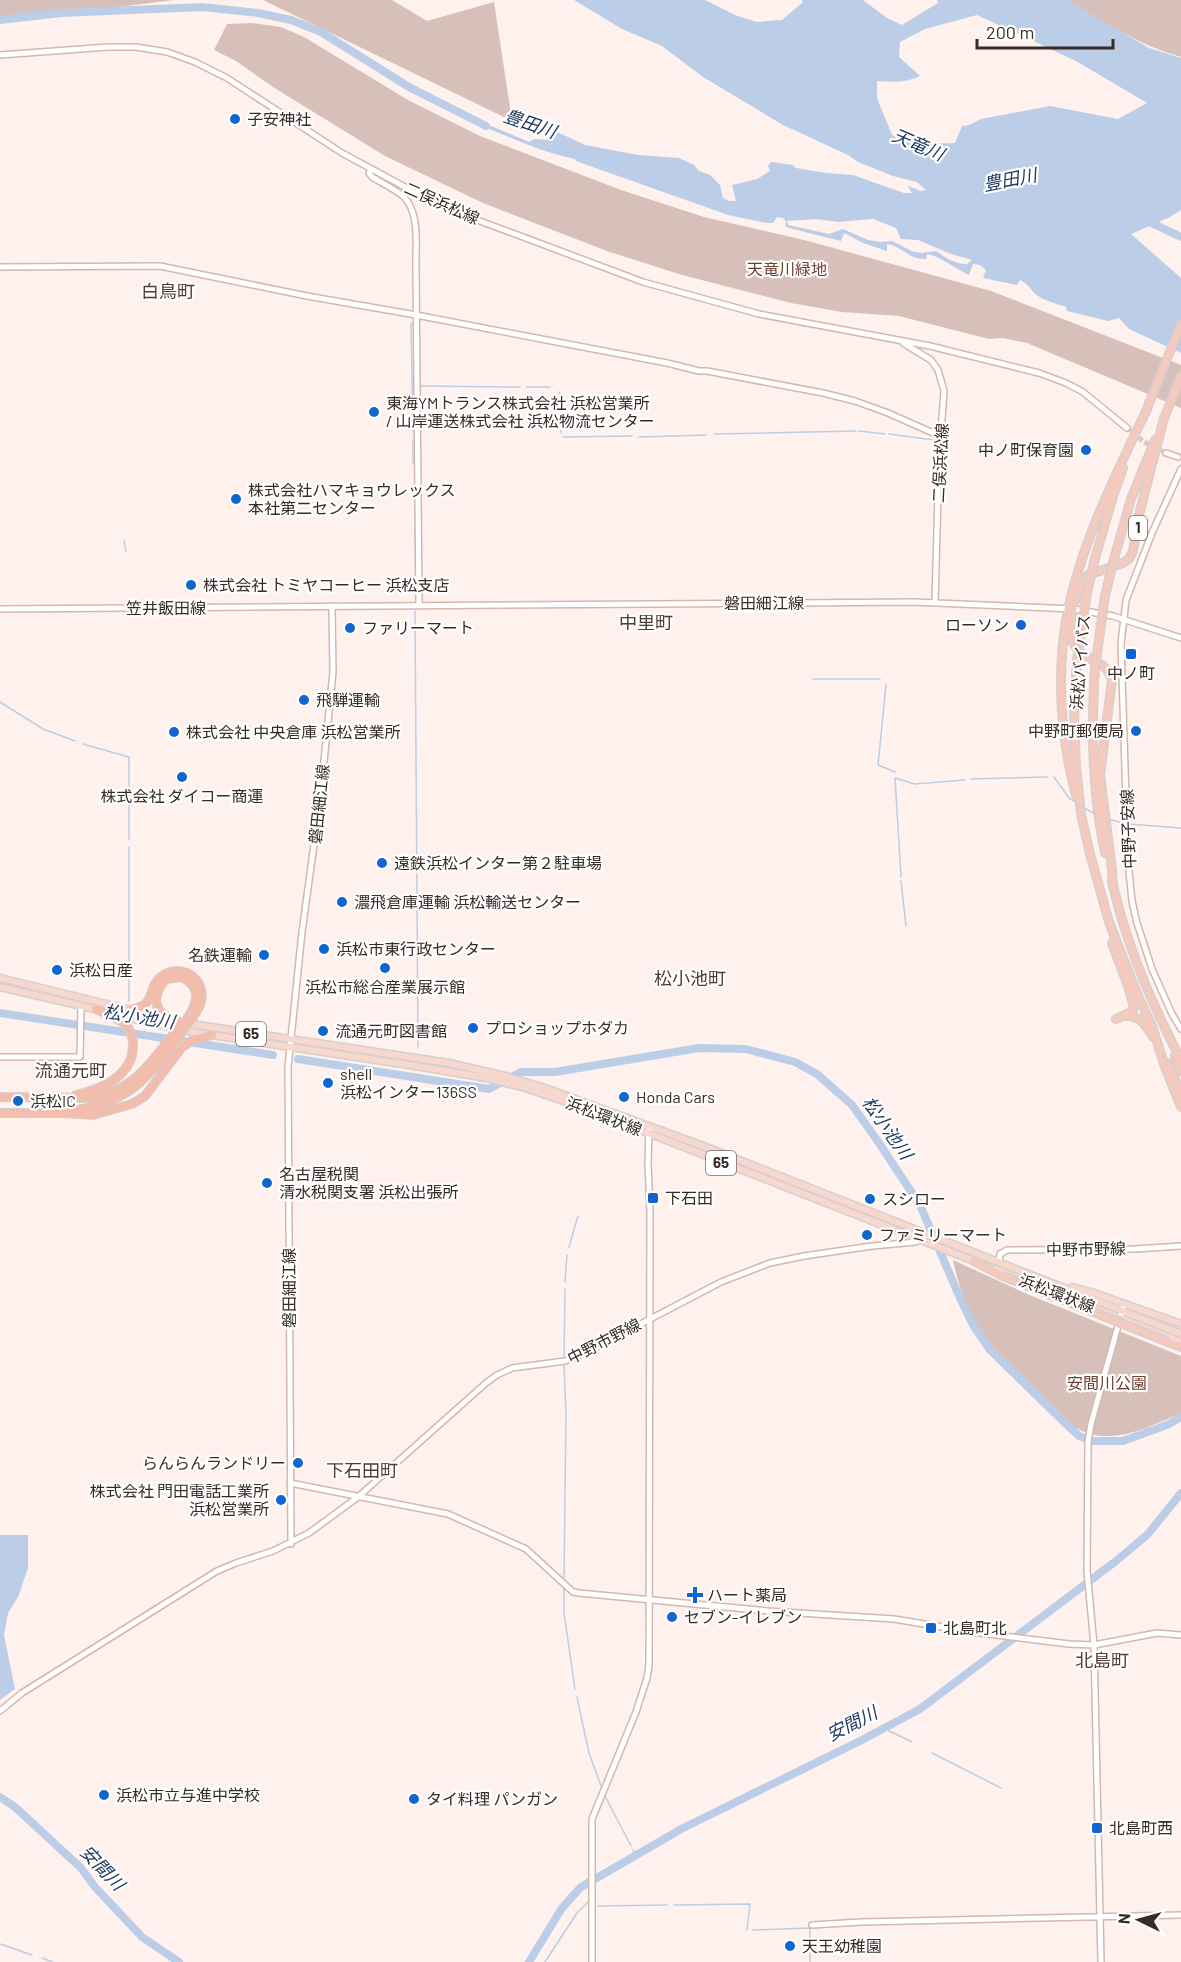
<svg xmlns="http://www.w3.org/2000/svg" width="1181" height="1962" font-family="Barlow,'Noto Sans JP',sans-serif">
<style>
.green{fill:#d6c0b9}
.water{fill:#bccde7;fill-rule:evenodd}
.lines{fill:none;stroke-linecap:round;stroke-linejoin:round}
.stream{stroke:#bccde7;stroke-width:1.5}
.river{stroke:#bccde7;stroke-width:8}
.secondary-tunnel{stroke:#d7c9c5;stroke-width:5;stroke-dasharray:5 2.5;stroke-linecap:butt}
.tertiary-casing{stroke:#d6b7ad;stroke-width:8}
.secondary-casing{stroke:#d6b7ad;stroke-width:8}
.primary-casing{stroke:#d3d0cf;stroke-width:9}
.trunk-casing{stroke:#d3d0cf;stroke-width:10}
.motorway-casing{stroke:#d3d0cf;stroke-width:10}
.tertiary{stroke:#fff;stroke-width:5}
.secondary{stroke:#fff;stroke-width:5}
.primary{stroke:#f7d7ce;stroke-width:6}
.trunk{stroke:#f4cabe;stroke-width:7}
.motorway{stroke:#f2bdad;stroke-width:8}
.trunk-bridge-casing{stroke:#d3d0cf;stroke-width:10;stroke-linecap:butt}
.motorway-bridge-casing{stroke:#d3d0cf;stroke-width:10;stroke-linecap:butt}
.trunk-bridge{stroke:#f4cabe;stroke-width:7}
.motorway-bridge{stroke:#f2bdad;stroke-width:8}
.poi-dot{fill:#1165cf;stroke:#fff;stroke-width:2}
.labels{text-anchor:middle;stroke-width:4.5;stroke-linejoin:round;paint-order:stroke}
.shield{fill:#fff;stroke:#746b68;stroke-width:1.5}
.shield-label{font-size:15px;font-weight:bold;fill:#382b27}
.poi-label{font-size:16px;fill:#382b27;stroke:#fff;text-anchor:start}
.street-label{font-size:16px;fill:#382b27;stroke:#fff}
.park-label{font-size:16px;fill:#704132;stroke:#fff}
.water-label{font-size:18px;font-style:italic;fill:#213a5e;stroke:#fff}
.neighbourhood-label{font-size:18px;fill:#543a32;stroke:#fff}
</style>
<rect width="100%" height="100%" fill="#fff1ed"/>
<path class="green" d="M0 0H174L78 12 0 19Z
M263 0H392L427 21 494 2 512 121Z
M1066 0H1181V57C1139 45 1104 22 1066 0Z
M252 23 281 27 304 37 408 100 480 136 621 190 704 217 804 240 991 291 1181 365V408L1027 343 1003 338 989 339 899 316 842 312 791 303 682 275 607 251 483 203 385 156 273 87 236 61 214 50 227 24Z
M953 1260 1027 1294 1181 1356V1413C1146 1428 1109 1449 1073 1426 1048 1401 1018 1379 995 1353 973 1327 960 1293 953 1260Z"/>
<path class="water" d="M574 0H705L735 15 757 22 782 20 803 2 802 0H863L887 18 902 25 938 3 937 0H1067L1149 48 1181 58V210L1170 217 1131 234 1181 278V353L1129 329 1119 318 1108 321 1067 311 1066 307C1057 304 1046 301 1038 296 1031 291 1029 284 1020 280L1017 285 983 278 986 270 980 265 973 264 969 275C956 269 940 256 927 254L926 259C909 260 902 246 887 244V251L863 243 844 233 841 241 789 228 785 226 786 221 783 218 777 217 773 223H767L728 215 576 161 575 159C540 152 510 137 477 124V120L529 142 534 139 547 140 557 132 585 145 638 155 679 158 694 165 699 171 710 175 720 185 723 198 730 201H736L732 185 757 179 770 171 768 166 771 162 793 165 796 168 826 173 853 175 904 193H912L908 186 921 191 926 190 917 182 893 176 858 162 848 155 783 125 703 77 662 46 622 29ZM977 15 1076 61 1147 103 1118 119 1050 106 981 119 969 125 962 126 955 143 919 144 892 135 877 98V81C892 82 906 83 920 76L899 57 900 42 925 29ZM816 219 838 222 873 219 896 228 901 239 918 240 951 254 972 260 967 264C954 264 946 258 936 251L922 253 914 252 892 241 880 242 868 240 843 229 829 234 788 225 787 221Z
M0 1535H28V1568L18 1597 8 1613 4 1635 15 1689 0 1700Z"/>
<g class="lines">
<path class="stream" d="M411 323 413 432
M421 386 520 387
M527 387H550
M559 392 561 406V433
M859 431 885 434
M714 434 856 431
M889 434 934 440
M563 437 632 436
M639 437 706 435
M413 440V463L415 464
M415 490V519
M415 526 416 600
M124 540 126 552
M415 611 418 1047
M813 679H880
M886 684 878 765 895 772
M0 702 43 729 75 741
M83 744 129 757V839
M1054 777 1069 798 1077 803
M971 779 1047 777
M1084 808 1095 814
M1108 819 1123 823
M1128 824 1181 828
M129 847V1001
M901 877 895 778 915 784 965 780
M901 881 906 926
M569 1247 578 1216
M565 1282 567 1255
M564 1358 565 1289
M564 1579 566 1412 564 1366
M564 1588V1613L575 1689
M577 1697 589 1753 601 1786
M883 1728 912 1742
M932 1753 1001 1788
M604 1794 631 1846
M633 1850 635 1855
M674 1905 750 1904 747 1930
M598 1906 667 1905
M753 1930 810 1928V1962
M0 1944 32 1955
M42 1958 53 1962
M545 1962 577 1913 588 1902"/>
<path class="river" d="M0 20 61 13 202 7 258 13 291 20 321 32 409 87 486 126
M1143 219 1181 237
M0 1013 273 1055
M298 1059 489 1089 521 1072H555L699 1048 746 1049 795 1062 817 1074 852 1105 877 1140 920 1205 960 1298 973 1325 990 1350 1066 1424 1079 1436 1093 1441H1123L1167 1425 1181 1417
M0 1797 15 1807 81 1868 95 1887 142 1937 179 1962
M529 1962 562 1908 581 1887 683 1828 862 1740 920 1709 1116 1561 1148 1534 1181 1493"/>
<path class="secondary-tunnel" d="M1127 428 1144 442 1166 453"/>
<g class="tertiary-casing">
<path id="tertiary" d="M371 169 369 173 372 177C382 183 395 189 404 197 421 215 415 248 416 271L419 605
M0 267 160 266 307 296 416 315 667 363 699 371H707L823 393 855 401 888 413 940 436
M0 1057H80L81 1005
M290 1483 448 1514 526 1549 573 1592 579 1593 768 1611 894 1619 972 1632 1069 1644 1094 1645 1157 1633 1181 1635
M812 1925 862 1922 1181 1915
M592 1962V1819L636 1712 647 1678 649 1665 650 1212 648 1163 649 1127
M1101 1962 1094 1645 1087 1571 1088 1442 1091 1424 1124 1304"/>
</g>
<g class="secondary-casing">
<path id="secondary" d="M0 55 108 47H136L167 52 195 62 227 78 342 153 405 187 477 220 515 234 643 282 759 314 930 346 1039 373 1066 383 1083 392 1127 428
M903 343 931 360 938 370 944 391 939 458 935 603
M1166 453 1178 457
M1181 469 1152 533 1126 600 1121 644 1128 861 1132 901 1137 923 1152 969 1172 1014 1181 1029
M0 609 914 602 1074 609 1113 616 1181 638
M999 1262 1000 1254 1007 1250 1135 1249 1181 1246
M291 1544 288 1067 302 932 320 801 333 672 332 606
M0 1711 22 1693 217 1571 236 1563 273 1551 309 1533 358 1497 486 1383 497 1375 512 1368 565 1361 589 1351 721 1282 770 1263 804 1256 872 1246 916 1242 928 1234"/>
</g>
<g class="primary-casing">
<path id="primary" d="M0 978 168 1019
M0 987 99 1010
M109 1013 192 1032 422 1067 486 1078 526 1088 592 1111 977 1262
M184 1023 449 1063 505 1076 545 1088 706 1147 1181 1334
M995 1269 1181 1342
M1072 1287 1094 1293 1181 1324"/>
</g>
<g class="trunk-casing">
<path id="trunk" d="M1146 411 1181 324
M1163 421 1181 376
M1095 558 1114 493 1123 468
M1114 559 1131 499 1155 440
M1077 661 1074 709 1076 766 1081 814 1090 854 1109 922 1139 998 1152 1026 1165 1067 1181 1107
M1095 668C1091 731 1092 790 1105 853
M1076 795C1060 736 1056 670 1068 610 1083 539 1117 472 1148 407
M1112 881C1126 944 1151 1003 1181 1060
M1113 886 1112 870 1100 775 1112 680C1106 660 1091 663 1078 650 1062 634 1075 591 1088 575L1123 563 1129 559 1133 551 1139 515 1164 418
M1112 943 1128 986 1134 1007 1131 1012 1116 1019
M1127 1016C1141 1015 1147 1028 1154 1038
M1175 1056 1181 1071
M1168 1063 1181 1093
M974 1261 1003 1276
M1168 1342 1181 1347"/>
</g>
<g class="motorway-casing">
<path id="motorway" d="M130 1010C136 1008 143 1007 147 1002 152 996 152 987 157 981 169 966 192 968 200 986 203 994 202 1001 198 1009
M179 1022C173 1019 164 1016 160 1011 152 1001 158 986 167 979L182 977C202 987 198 1002 187 1019
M76 1095C102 1089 135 1076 133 1042 132 1037 130 1029 126 1025 118 1018 105 1014 96 1009
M0 1097 93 1098C128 1090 143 1073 164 1046
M73 1111C125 1101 139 1088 171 1047
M0 1113H63L93 1115 132 1104 145 1096 182 1047 193 1040 212 1035"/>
</g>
<use href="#tertiary" class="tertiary"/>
<use href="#secondary" class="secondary"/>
<use href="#primary" class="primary"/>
<use href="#trunk" class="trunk"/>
<use href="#motorway" class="motorway"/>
<g class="trunk-bridge-casing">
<path id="trunk-bridge" d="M1077 661 1087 593 1095 558
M1095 668 1105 596 1114 559
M1003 1276 1168 1342"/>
</g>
<g class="motorway-bridge-casing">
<path id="motorway-bridge" d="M164 1046 182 1024
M171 1047 197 1011"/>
</g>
<use href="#trunk-bridge" class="trunk-bridge"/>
<use href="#motorway-bridge" class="motorway-bridge"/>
</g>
<g class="poi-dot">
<circle cx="235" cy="119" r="6"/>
<circle cx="374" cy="412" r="6"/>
<circle cx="1086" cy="450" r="6"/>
<circle cx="236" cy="499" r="6"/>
<circle cx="191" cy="585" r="6"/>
<circle cx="1021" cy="625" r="6"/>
<circle cx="350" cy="628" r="6"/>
<rect x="1125" y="648" width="12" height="12" rx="3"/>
<circle cx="304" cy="700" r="6"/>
<circle cx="1136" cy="731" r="6"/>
<circle cx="174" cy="732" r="6"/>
<circle cx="182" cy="777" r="6"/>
<circle cx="382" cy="863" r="6"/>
<circle cx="342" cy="902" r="6"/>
<circle cx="324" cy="949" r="6"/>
<circle cx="264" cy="955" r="6"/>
<circle cx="385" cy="968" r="6"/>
<circle cx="57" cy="970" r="6"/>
<circle cx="473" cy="1028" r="6"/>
<circle cx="323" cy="1031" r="6"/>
<circle cx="328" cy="1083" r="6"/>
<circle cx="624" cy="1097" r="6"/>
<circle cx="18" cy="1101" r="6"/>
<circle cx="267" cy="1183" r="6"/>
<rect x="647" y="1192" width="12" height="12" rx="3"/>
<circle cx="870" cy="1199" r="6"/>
<circle cx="867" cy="1235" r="6"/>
<circle cx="298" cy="1463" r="6"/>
<circle cx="281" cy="1500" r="6"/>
<path d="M692 1586h6v6h6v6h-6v6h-6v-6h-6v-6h6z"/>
<circle cx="672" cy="1617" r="6"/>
<rect x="925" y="1622" width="12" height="12" rx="3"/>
<circle cx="104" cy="1795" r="6"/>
<circle cx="414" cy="1799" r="6"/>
<rect x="1091" y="1822" width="12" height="12" rx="3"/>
<circle cx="790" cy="1946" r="6"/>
</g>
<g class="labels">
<g class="shield">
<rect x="1129" y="516" width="18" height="24" rx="4.5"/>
<rect x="236" y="1022" width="30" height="24" rx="4.5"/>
<rect x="706" y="1151" width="30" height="24" rx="4.5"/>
</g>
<g class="shield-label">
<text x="1138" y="533">1</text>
<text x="251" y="1039">65</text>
<text x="721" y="1168">65</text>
</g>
<g class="poi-label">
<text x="247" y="125">子安神社</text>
<text x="386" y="409">東海YMトランス株式会社 浜松営業所<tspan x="386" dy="18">/ 山岸運送株式会社 浜松物流センター</tspan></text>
<text x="1074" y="456" text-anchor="end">中ノ町保育園</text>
<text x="248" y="496">株式会社ハマキョウレックス<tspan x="248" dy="18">本社第二センター</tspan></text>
<text x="203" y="591">株式会社 トミヤコーヒー 浜松支店</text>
<text x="1009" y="631" text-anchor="end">ローソン</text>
<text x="362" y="634">ファリーマート</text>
<text x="1131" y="679" text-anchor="middle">中ノ町</text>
<text x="316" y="706">飛騨運輸</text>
<text x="1124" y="737" text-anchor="end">中野町郵便局</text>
<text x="186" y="738">株式会社 中央倉庫 浜松営業所</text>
<text x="182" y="802" text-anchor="middle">株式会社 ダイコー商運</text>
<text x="394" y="869">遠鉄浜松インター第２駐車場</text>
<text x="354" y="908">濃飛倉庫運輸 浜松輸送センター</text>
<text x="336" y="955">浜松市東行政センター</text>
<text x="252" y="961" text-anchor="end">名鉄運輸</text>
<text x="69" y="976">浜松日産</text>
<text x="385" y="993" text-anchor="middle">浜松市総合産業展示館</text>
<text x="485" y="1034">プロショップホダカ</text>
<text x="335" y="1037">流通元町図書館</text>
<text x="340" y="1080">shell<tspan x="340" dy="18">浜松インター136SS</tspan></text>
<text x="636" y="1103">Honda Cars</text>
<text x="30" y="1107">浜松IC</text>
<text x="279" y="1180">名古屋税関<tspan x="279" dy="18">清水税関支署 浜松出張所</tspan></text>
<text x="665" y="1204">下石田</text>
<text x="882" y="1205">スシロー</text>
<text x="879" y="1241">ファミリーマート</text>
<text x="286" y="1469" text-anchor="end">らんらんランドリー</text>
<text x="269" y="1497" text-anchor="end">株式会社 門田電話工業所<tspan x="269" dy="18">浜松営業所</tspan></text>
<text x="707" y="1601">ハート薬局</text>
<text x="684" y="1623">セブン-イレブン</text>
<text x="943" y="1634">北島町北</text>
<text x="116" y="1801">浜松市立与進中学校</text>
<text x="426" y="1805">タイ料理 パンガン</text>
<text x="1109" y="1834">北島町西</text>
<text x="802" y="1952">天王幼稚園</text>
</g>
<g class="street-label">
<text transform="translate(442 203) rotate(24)" y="6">二俣浜松線</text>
<text transform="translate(940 463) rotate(-87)" y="6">二俣浜松線</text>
<text x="764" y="609">磐田細江線</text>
<text x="166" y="614">笠井飯田線</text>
<text transform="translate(1080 662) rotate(-85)" y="6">浜松バイパス</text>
<text transform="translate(319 804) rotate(-84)" y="6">磐田細江線</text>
<text transform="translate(1128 829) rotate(-92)" y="6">中野子安線</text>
<text transform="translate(604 1116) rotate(21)" y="6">浜松環状線</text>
<text transform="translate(1086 1249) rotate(-1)" y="6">中野市野線</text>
<text transform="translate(289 1288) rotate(-90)" y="6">磐田細江線</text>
<text transform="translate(1057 1293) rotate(21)" y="6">浜松環状線</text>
<text transform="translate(604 1341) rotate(-27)" y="6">中野市野線</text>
</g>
<g class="park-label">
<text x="787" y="275">天竜川緑地</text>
<text x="1107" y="1389">安間川公園</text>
</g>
<g class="water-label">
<text transform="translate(530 124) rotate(19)" y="6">豊田川</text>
<text transform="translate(918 145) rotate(23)" y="6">天竜川</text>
<text transform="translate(1010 180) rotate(-11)" y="6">豊田川</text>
<text transform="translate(139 1017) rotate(9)" y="6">松小池川</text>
<text transform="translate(887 1128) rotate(55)" y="6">松小池川</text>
<text transform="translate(852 1724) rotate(-27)" y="6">安間川</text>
<text transform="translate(102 1868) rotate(46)" y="6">安間川</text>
</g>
<g class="neighbourhood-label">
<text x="168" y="298">白鳥町</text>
<text x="646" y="629">中里町</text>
<text x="690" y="985">松小池町</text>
<text x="71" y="1077">流通元町</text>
<text x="362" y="1477">下石田町</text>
<text x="1102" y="1667">北島町</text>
</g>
</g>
<g transform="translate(1139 1920) rotate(275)" stroke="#ffffff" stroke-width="4.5" paint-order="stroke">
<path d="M0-4.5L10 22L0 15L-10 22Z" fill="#382b27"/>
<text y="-9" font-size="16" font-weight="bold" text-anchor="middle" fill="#382b27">N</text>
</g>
<path d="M977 39v9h136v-9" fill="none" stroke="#382b27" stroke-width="3"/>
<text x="986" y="39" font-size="18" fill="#382b27" stroke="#ffffff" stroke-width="4.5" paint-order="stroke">200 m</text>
</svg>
